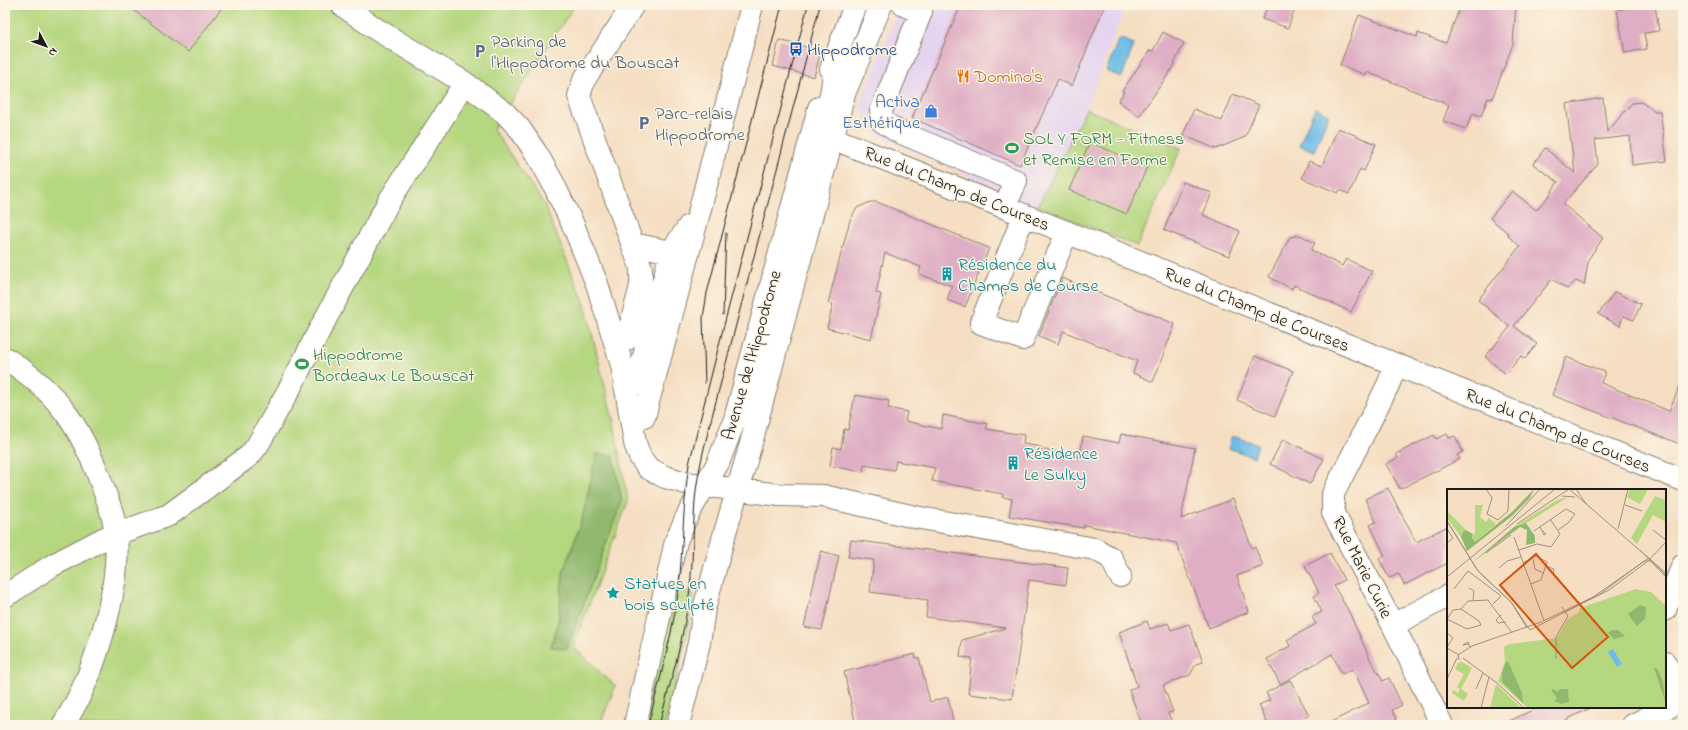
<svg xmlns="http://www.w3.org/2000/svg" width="1688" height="730" font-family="'Indie Flower',sans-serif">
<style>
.built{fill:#e5d3f0}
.green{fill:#b5d780;stroke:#687a4e}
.forest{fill:#90b86e;stroke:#566a45}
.water{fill:#6dbce7;stroke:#446c82}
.building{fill:#dfaec4}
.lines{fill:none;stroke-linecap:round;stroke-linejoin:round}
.minor-casing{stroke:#887d6f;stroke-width:24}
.minor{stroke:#fff;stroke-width:22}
.tram{stroke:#1c1c1c;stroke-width:1}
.labels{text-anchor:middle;stroke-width:3;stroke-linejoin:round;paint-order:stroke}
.service-label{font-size:18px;fill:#4e5e75;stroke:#fcf5e5;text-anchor:start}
.transit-label{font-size:18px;fill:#164399;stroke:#fcf5e5;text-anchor:start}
.food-label{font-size:18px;fill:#c56008;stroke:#fcf5e5;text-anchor:start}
.shop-label{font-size:18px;fill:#366cbe;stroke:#fcf5e5;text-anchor:end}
.leisure-label{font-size:18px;fill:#27864d;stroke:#fcf5e5;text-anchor:start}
.street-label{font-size:18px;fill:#1c1c1c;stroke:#fcf5e5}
.culture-label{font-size:18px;fill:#0d838f;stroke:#fcf5e5;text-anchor:start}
.inset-road{fill:none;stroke:#9e9080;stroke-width:1}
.view{fill:#d4530e;fill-opacity:0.15;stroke:#d4530e;stroke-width:2}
.inset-edge{fill:none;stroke:#1c1c1c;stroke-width:2}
</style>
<rect width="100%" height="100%" fill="#fcf5e5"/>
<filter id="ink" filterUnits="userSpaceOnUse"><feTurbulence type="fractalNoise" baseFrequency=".025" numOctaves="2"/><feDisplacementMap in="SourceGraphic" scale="8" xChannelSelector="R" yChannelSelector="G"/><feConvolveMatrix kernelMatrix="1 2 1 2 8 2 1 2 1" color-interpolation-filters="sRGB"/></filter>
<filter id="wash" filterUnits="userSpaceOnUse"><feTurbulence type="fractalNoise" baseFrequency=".012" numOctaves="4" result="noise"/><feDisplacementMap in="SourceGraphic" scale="16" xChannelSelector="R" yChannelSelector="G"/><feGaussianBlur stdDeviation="0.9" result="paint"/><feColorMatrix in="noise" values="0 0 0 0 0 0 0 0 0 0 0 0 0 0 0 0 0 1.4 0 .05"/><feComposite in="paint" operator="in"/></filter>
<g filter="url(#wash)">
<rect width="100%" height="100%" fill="#f5dec2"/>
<path class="built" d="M900 5H1126L1086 109 1038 206 874 134 859 105Z"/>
<path class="green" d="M5 5H575L493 129 544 204 585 305 614 424 628 501 573 647 615 686 600 725H5Z
M1086 109 1181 148 1137 246 1038 206Z
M673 591 694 594 688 630 665 725H643Z"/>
<path class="forest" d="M596 454 613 455 622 501 567 649 551 647 558 622 563 573 583 515Z"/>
<path class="water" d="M1119 38 1134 44 1122 77 1106 71Z
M1315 108 1329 114 1314 151 1299 145Z
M1232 436 1258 444 1254 457 1228 448Z"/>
<g id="blocks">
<path class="building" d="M127 5H224L188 52Z
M961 5H1105L1072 86 1058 79 1020 165 912 118Z
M1268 5H1296L1288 28 1262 19Z
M1461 5H1516L1513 44 1492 99 1488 98 1481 116 1473 113 1466 129 1443 121 1449 105 1367 72 1366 75 1340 65 1359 15 1417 37 1418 33 1446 43Z
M1645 5H1655L1659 31 1644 33 1647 49 1625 53 1617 10Z
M1163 32 1184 43 1170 72 1139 116 1118 101 1124 92 1122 91 1150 50 1153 51Z
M779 40 821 51 814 77 773 66Z
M1233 94 1259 105 1245 137 1216 149 1183 135 1194 109 1222 121Z
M1603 98 1607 132 1632 103 1641 102 1655 111H1660L1667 161 1632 165 1630 136 1595 140 1598 164 1563 204 1603 238 1589 258 1584 285 1576 281 1567 289 1552 279 1514 326 1537 344 1525 359 1521 356 1506 374 1485 357 1510 327 1478 300 1520 246 1508 236 1509 234 1490 218 1512 191 1536 210 1548 197 1558 182 1533 164 1545 148 1575 173 1566 104Z
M1338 128 1376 144 1364 171 1360 169 1349 194 1340 190 1338 193 1302 178 1309 161 1322 166Z
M1090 142 1147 167 1127 214 1069 190Z
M1183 182 1212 193 1203 215 1240 231 1229 256 1164 230Z
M870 202H877L989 248 965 307 947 300 952 286 919 274 921 267 885 253 876 293 881 294 871 339 827 328 833 304 828 303 850 220 857 208Z
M1300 235 1315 243 1311 250 1342 266 1346 259 1372 271 1351 312 1294 285 1292 289 1269 277 1290 237Z
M1062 278 1175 324 1153 382 1133 373 1137 361 1063 331 1058 344 1039 336Z
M1615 292 1641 304 1634 320 1623 316 1620 326 1598 314Z
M1255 356 1293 371 1275 416 1237 400Z
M1566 357 1605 372 1601 383 1669 411 1683 378V445L1552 395Z
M855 395 889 401 888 408 907 412 905 421 941 429 943 415 988 424 986 429 1024 435 1023 444 1041 447 1040 449 1080 457 1083 436 1119 443 1121 434 1195 448 1181 519 1233 499 1252 548 1255 547 1263 566 1237 576 1249 612 1209 628 1176 543 1084 525V528L1009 516 1012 499 1002 497 1003 494 932 481 935 468 896 461 894 470 864 465 863 472 830 466 833 447 841 449 844 429 848 430Z
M1447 434 1449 438 1455 436 1463 452 1457 455 1460 459 1400 489 1386 464 1398 458 1396 454 1434 435 1436 439Z
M1283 439 1324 459 1310 484 1270 464Z
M1388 488 1416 542 1448 526V563L1404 585 1399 574 1389 578 1379 559 1385 556 1370 525 1376 522 1365 499Z
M851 540 1068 568 1066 585 1029 580 1012 699 968 694 972 658 960 657 962 640 1006 628 926 617 928 600 870 592 874 560 848 557Z
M821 551 839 556 822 630 804 627Z
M1330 553 1344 580 1334 586 1349 612 1370 659 1383 681 1389 678 1402 705 1392 710 1397 719 1386 725H1325L1369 703 1353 669 1342 674 1332 654 1280 684 1267 659 1290 646 1287 640 1316 624 1312 617 1322 612 1314 596 1319 593 1305 566Z
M1147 621 1150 629 1168 623 1171 630 1189 624 1203 662 1196 664 1190 675 1163 685 1173 712 1168 713 1173 725H1142L1129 690 1137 686 1119 632Z
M915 654 916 658H919L930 702 948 697 954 725H856L844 672Z
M1290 680 1309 715 1292 725H1268L1259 705 1270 700 1266 693Z
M1539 707H1592L1556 725H1501Z"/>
</g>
</g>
<g filter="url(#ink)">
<use href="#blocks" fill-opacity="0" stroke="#887d6f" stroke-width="1"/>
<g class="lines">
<g class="minor-casing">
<path id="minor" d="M342 5 376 29 465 83 505 113 520 129 538 156 552 181 574 227 597 284 622 365 635 443 640 457 648 468 665 477 686 483 780 495 823 496 915 517 1095 549 1111 558 1120 576
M904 5 921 12 881 111 882 121 897 131 1016 181 1005 207
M836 56 832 89 824 128 825 133 832 138 1683 480
M831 69 855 5
M1024 215 981 323 1023 339 1067 232
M633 244 671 252
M616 342 627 339 641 286V268L579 96 584 80 633 5
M5 358C58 392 81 427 102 485 108 501 115 518 116 535 121 589 93 680 63 725
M1396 365 1388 385 1333 494V513L1393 625 1442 725
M625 386 637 383 671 252 689 226
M632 420 644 417 700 209 752 5
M5 596 53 565 105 538 169 515 249 456 257 446 291 386 319 331 389 201 465 83
M1665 610 1683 565
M1393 625 1448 596
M635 725 676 541 688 514 718 463 735 419 819 108
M678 725 699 643 704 609 724 536 750 447 844 94 881 5
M1633 725 1669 707 1678 688 1665 663"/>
</g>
<use href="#minor" class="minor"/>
<path class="tram" d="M723 315 726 233
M705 383 703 318 707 293 782 5
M648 725C660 679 673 633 679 586 683 545 683 504 689 464L723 329 808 5
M659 725C671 680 685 635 690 588 693 559 693 529 695 500 698 468 707 436 715 405L820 5"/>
</g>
</g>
<defs>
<g id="bus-bare" transform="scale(1.08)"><path d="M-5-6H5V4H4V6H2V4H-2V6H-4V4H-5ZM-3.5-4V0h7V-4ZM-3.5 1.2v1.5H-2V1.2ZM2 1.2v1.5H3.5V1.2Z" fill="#1a4fb4" stroke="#fcf5e5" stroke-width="2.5" paint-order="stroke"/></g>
<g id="parking-bare" transform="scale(1.08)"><path d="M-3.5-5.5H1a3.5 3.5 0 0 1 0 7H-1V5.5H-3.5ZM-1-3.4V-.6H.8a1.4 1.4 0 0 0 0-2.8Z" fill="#5c6f8a" stroke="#fcf5e5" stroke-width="2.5" paint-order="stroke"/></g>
<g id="restaurant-bare" transform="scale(1.08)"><path d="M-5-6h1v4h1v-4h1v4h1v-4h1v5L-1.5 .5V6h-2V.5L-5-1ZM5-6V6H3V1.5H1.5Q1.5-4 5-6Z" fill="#e8710a" stroke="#fcf5e5" stroke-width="2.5" paint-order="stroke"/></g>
<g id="shop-bare" transform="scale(1.08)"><path d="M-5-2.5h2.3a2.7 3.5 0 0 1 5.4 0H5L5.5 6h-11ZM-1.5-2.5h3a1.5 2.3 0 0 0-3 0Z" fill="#3f7fe0" stroke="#fcf5e5" stroke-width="2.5" paint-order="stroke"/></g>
<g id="stadium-bare" transform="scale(1.08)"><path d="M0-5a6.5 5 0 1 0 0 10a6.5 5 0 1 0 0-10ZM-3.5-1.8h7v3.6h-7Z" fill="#2e9e5b" stroke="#fcf5e5" stroke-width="2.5" paint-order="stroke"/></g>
<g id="building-bare" transform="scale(1.08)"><path d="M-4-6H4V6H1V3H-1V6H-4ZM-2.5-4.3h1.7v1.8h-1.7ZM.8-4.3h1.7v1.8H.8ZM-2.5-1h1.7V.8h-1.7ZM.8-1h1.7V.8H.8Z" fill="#0f9aa8" stroke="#fcf5e5" stroke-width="2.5" paint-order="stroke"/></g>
<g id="sight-bare" transform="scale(1.08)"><path d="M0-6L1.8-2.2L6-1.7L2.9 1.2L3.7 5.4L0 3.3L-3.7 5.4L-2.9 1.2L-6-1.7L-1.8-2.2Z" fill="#0f9aa8" stroke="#fcf5e5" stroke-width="2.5" paint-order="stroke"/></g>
</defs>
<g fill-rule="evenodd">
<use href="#bus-bare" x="796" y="49"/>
<use href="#parking-bare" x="480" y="51"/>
<use href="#restaurant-bare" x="963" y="76"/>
<use href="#shop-bare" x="931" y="111"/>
<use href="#parking-bare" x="644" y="123"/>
<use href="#stadium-bare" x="1012" y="148"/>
<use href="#building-bare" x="947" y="274"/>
<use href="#stadium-bare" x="302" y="364"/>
<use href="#building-bare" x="1013" y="463"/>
<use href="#sight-bare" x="613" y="593"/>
</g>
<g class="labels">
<g class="service-label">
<text x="491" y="47">Parking de<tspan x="491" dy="21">l'Hippodrome du Bouscat</tspan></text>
<text x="655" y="119">Parc-relais<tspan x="655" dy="21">Hippodrome</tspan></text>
</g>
<g class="transit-label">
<text x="807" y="55">Hippodrome</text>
</g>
<g class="food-label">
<text x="974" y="82">Domino's</text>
</g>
<g class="shop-label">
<text x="920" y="107">Activa<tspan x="920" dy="21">Esthétique</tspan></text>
</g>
<g class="leisure-label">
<text x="1023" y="144">SOL Y FORM - Fitness<tspan x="1023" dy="21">et Remise en Forme</tspan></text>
<text x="313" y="360">Hippodrome<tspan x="313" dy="21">Bordeaux Le Bouscat</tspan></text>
</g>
<g class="street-label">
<text transform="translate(957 188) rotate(22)" y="6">Rue du Champ de Courses</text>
<text transform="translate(1257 309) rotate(22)" y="6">Rue du Champ de Courses</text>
<text transform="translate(751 355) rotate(-74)" y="6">Avenue de l'Hippodrome</text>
<text transform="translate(1558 430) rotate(22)" y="6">Rue du Champ de Courses</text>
<text transform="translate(1363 567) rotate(63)" y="6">Rue Marie Curie</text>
</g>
<g class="culture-label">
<text x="958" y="270">Résidence du<tspan x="958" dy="21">Champs de Course</tspan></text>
<text x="1024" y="459">Résidence<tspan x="1024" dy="21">Le Sulky</tspan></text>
<text x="624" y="589">Statues en<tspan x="624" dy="21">bois sculpté</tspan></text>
</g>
</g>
<g transform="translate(1447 489)">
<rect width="219" height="219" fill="#f5dec2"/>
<path d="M183 0H201L193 15 180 8ZM208 7 219 11V33L206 26 190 55 184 49ZM121 8 73 38H67L110 11ZM28 16H36L33 28 39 33 42 29 49 35 28 53 25 49 28 44ZM0 22 19 41 14 48 0 29ZM189 100 204 103 219 117V219H81L51 192 58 172 57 158 62 155 110 149 120 131 132 123 133 119ZM15 173 25 179 14 200 21 205 17 212 5 204 6 201 11 204 13 200 10 198 17 185 8 180 11 174ZM49 195 74 219H43Z" fill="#b5d780"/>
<path d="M87 0 83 9 65 27 20 62 14 48 16 43 19 41 26 45 25 49 28 53 65 23ZM79 34 88 47V54L79 56 80 41 73 38 26 73 67 38ZM193 116 199 118V121L198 130 190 137 181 125ZM165 141H171L178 147 167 150 161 144ZM61 172 75 204 76 214 55 193V184L59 173ZM207 179H210L216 192 218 212ZM107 200 110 203 113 200H121L122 213 114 215 107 212 110 209 104 201Z" fill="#90b86e"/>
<path d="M166 160 175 175 170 178 161 163Z" fill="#6dbce7"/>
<path class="inset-road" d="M39 0 45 9 40 25 51 31 61 22 62 0M122 0 219 84M129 0 139 15M115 7 128 8M178 16 195 22M0 32 31 82 64 113 80 139M0 32 31 82 64 113 83 141 153 105 197 72H204L219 86M70 35 122 0M59 37 93 0M93 38 97 46 99 45 96 42M0 40 6 49 0 54M171 40 181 0M206 41 219 51M87 42 119 20 128 25 121 34 111 41M67 48 97 132M72 61 90 55 104 58 113 45 103 30M193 61 219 88M39 64 64 46M86 70 88 80 96 84M76 74 89 67 100 73 94 91 84 95M99 77 107 80 106 84M52 79 60 72 74 68M0 88 108 0M22 99 27 102 26 111M7 100 21 82 54 107 46 115M116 124 162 101 201 72 219 53M54 126 49 131 51 134 59 133M0 130 6 121 14 120 21 112 41 111 65 144M0 130 20 140 34 136 32 132 14 120M0 144 6 149 0 158M22 155 16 156 21 153 23 158M0 159 12 166M16 169 50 194 77 219M109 170V148L121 127 115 118M12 171 11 166 25 157 94 133 146 108 202 69M0 190 10 169M29 200 36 184M34 219 42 188"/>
<path class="view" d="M89 65 161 148 125 179 53 96Z"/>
<rect width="219" height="219" class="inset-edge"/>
</g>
<rect width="1688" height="730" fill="none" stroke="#fcf5e5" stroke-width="20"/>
<g transform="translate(46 46) rotate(131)" stroke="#fcf5e5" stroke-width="3" paint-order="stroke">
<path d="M0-3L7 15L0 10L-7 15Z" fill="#1c1c1c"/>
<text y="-6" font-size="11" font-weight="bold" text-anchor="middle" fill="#1c1c1c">N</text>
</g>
</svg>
